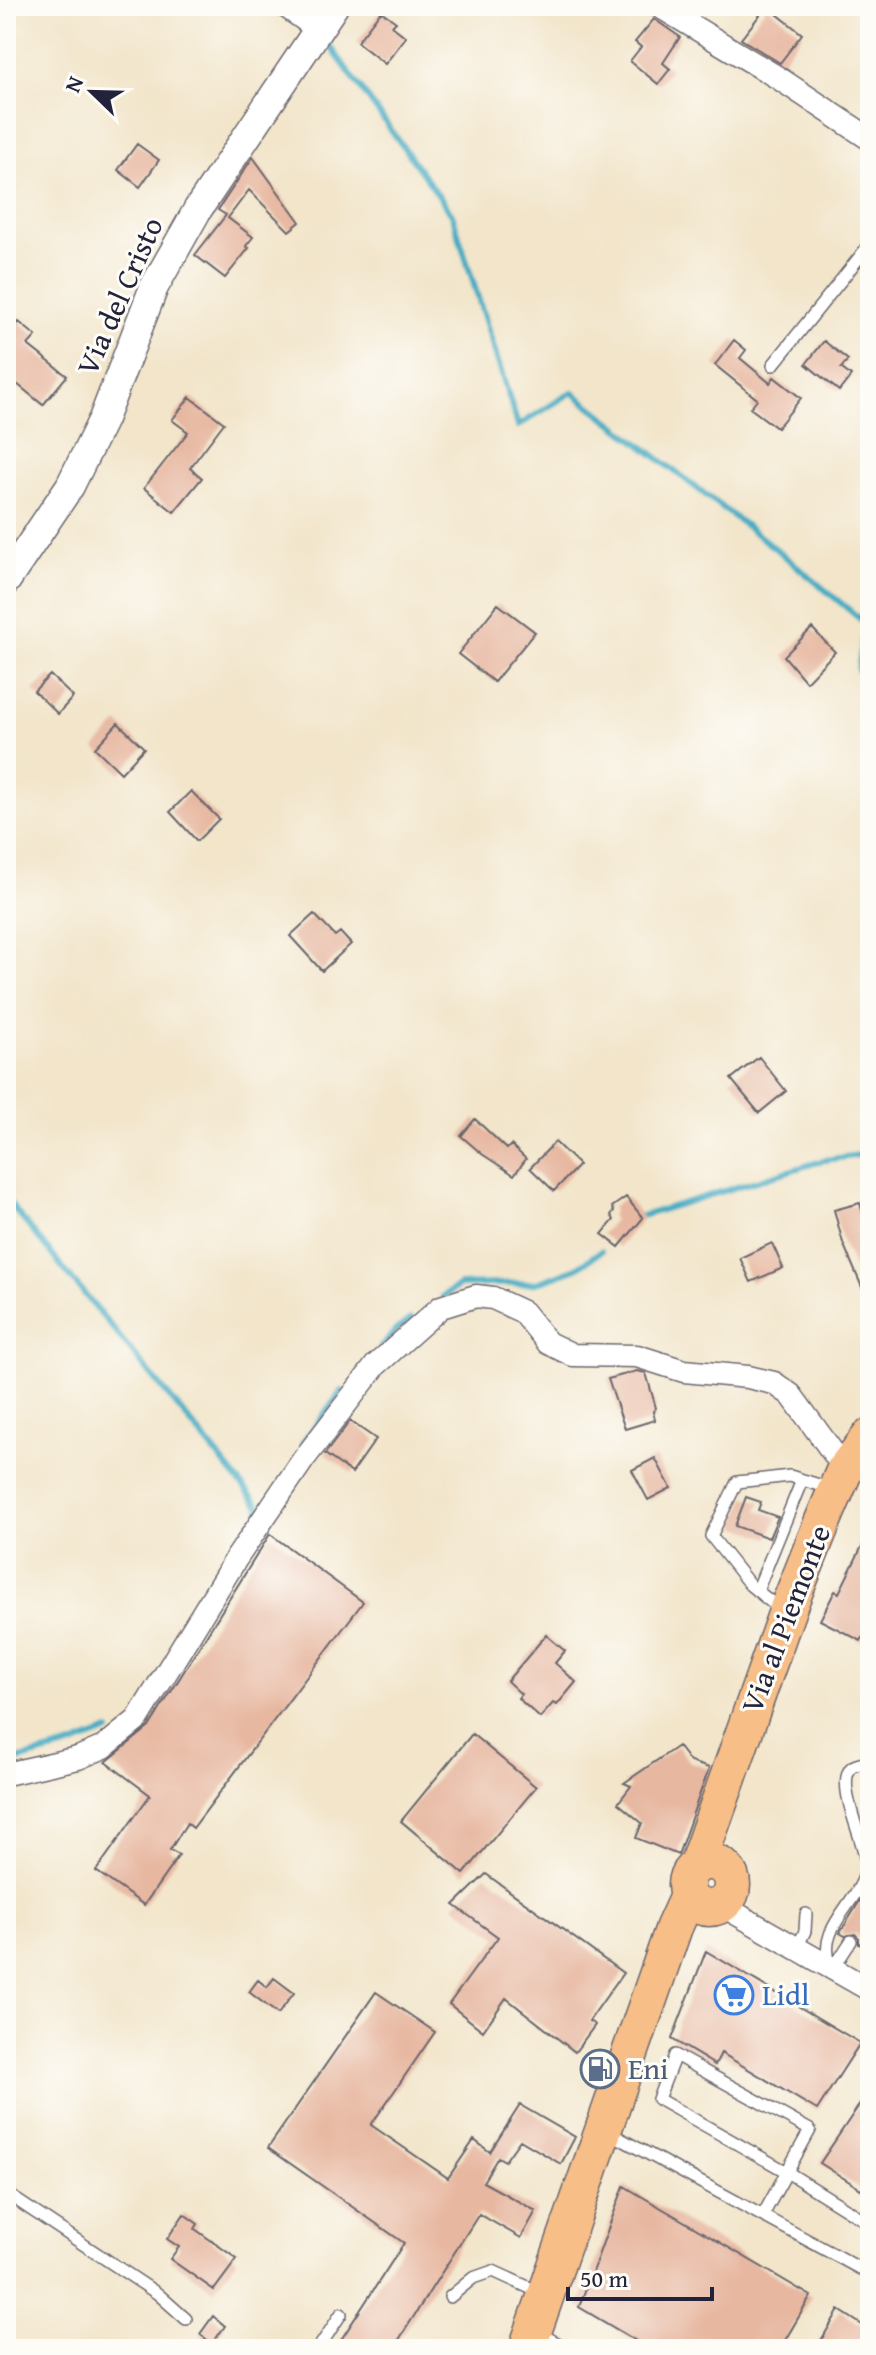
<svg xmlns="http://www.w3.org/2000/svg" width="876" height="2355" font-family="'Gentium Book Plus',serif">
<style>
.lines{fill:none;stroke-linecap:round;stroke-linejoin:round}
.stream{stroke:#44acc3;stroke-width:6}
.building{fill:#e7b7a0}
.service-casing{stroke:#6b666d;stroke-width:14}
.minor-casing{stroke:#6b666d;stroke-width:25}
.tertiary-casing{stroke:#6b666d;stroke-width:31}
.primary-casing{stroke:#6b666d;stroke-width:39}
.service{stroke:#fff;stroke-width:11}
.minor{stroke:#fff;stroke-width:22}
.tertiary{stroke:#fff;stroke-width:28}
.primary{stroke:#f7be87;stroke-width:36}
.labels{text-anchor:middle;stroke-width:6;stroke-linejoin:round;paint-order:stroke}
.street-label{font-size:30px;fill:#22223b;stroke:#fdfcf7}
.shop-label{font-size:30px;fill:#366cbe;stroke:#fdfcf7;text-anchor:start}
.service-label{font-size:30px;fill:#4e5e75;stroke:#fdfcf7;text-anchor:start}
</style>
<rect width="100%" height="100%" fill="#fdfcf7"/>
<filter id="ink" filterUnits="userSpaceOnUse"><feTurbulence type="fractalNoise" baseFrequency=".0125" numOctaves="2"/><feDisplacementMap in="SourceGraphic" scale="16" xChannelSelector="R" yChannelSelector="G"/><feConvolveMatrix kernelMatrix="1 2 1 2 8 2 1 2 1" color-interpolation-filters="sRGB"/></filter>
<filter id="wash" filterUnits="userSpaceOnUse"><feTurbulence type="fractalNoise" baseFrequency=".006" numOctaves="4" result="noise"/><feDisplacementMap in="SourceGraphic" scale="32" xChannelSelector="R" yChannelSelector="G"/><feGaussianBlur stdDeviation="1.8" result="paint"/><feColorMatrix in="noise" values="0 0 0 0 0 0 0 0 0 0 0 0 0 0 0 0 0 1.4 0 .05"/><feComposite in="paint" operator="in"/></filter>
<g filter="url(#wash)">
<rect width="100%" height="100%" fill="#f2e5ca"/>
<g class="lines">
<path class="stream" d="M325 39 452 214 518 426 572 392 776 549 865 623 858 670 870 679
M6 1199 261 1508 259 1511
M635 1218 825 1160 866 1154
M443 1296 460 1285 536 1283 577 1268 601 1251
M381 1347 395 1331 411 1319
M303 1442 342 1391
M6 1763 73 1745 109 1731"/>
</g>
<g id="blocks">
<path class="building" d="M767 6 802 34 780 63 741 39Z
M381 11 396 22 392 26 406 37 385 64 357 42Z
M654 19 680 37 663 63 670 69 658 84 630 61 641 47 635 42Z
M137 144 159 160 140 187 118 170Z
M253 157 300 222 289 231 249 190 228 218 253 237 246 246 249 248 225 278 195 255 226 215 218 210Z
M19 322 36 336 28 345 67 376 43 405 6 375V338Z
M734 340 746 350 740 358 770 383 774 377 801 398 777 428 750 408 757 399 715 365Z
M824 341 848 360 841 368 851 376 839 391 806 364Z
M190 397 224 423 190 468 202 478 174 512 144 488 188 432 172 420Z
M498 604 535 632 494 682 458 654Z
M812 628 835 652 806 682 784 656Z
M50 675 73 697 58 714 34 691Z
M118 723 144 748 121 773 95 748Z
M191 791 219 819 197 841 170 812Z
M314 914 335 936 340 932 351 944 322 971 290 936Z
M759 1057 786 1091 759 1113 731 1079Z
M475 1119 507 1149 511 1145 526 1159 514 1175 482 1154 461 1136Z
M555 1142 579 1165 554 1191 530 1168Z
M626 1197 643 1218 619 1247 602 1234 614 1220 611 1215 614 1211 612 1207Z
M860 1203 870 1239V1306L843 1243 834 1210Z
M772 1243 783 1268 751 1282 740 1258Z
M637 1371 646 1373 656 1408 653 1412 655 1420 625 1429 608 1379Z
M350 1421 376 1439 352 1473 325 1454Z
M655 1458 671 1488 648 1500 632 1470Z
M746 1497 761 1502 758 1510 778 1517 769 1538 735 1526Z
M870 1530V1624L861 1641 820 1620 835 1591 839 1593Z
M270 1534 363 1602 193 1828 187 1823 170 1850 179 1855 144 1905 96 1871 150 1795 106 1762 149 1727Z
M546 1635 565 1651 555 1663 576 1682 557 1705 553 1703 540 1718 518 1698 521 1694 507 1681Z
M472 1734 536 1787 464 1874 401 1821Z
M678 1746 690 1762 709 1768 678 1855 636 1838 642 1823 618 1803 631 1786 624 1783Z
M486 1874 623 1973 589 2021 595 2025 575 2052 506 1998 483 2031 449 2004 498 1937 454 1905Z
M870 1884V1951L859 1944V1938L855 1934 845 1936 840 1933Z
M706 1951 860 2043 817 2110 721 2053 715 2065 672 2039Z
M274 1978 294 1993 278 2014 249 1992 258 1980 267 1987Z
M376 1992 435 2032 371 2125 448 2178 474 2140 490 2152 520 2105 575 2137 561 2164 520 2140 505 2161 498 2157 483 2182 536 2211 521 2238 479 2214 393 2349H335L404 2243 268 2148Z
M870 2089V2195L820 2163Z
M624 2186 811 2296 780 2349H650L579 2307Z
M184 2214 198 2224 195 2229 237 2259 214 2290 170 2259 179 2247 167 2239Z
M839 2310 870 2330V2349H816Z
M213 2316 225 2326 212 2344 200 2334Z"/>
</g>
</g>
<g filter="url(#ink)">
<use href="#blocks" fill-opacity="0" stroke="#6b666d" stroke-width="2"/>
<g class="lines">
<g class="service-casing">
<path id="service" d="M773 365 870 244
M757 1591 802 1480
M781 1610 750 1585 711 1536 737 1482 790 1476 832 1489
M797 1948 805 1931 806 1914
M831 1965C813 1926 868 1897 866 1863 865 1842 834 1782 852 1767 856 1764 865 1763 870 1761
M833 1969 851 1941
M608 2132 870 2274
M6 2193 158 2294 186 2319
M763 2215 810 2130 675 2055 658 2099 787 2172 870 2224
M450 2297 473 2278 493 2271 541 2293
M318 2349 341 2314"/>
</g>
<g class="minor-casing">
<path id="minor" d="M285 6 319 30
M659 6 780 79 870 139
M6 1774 78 1758 104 1747 137 1720 236 1559 303 1460 376 1365 441 1307 476 1296 493 1298 523 1312 548 1343 573 1355 637 1356 684 1371 748 1377 774 1383 791 1395 845 1469
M721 1905 870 1990
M532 2336 557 2349"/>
</g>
<g class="tertiary-casing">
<path id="tertiary" d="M6 581 70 486 103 419 154 287 198 209 334 6"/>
</g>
<g class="primary-casing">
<path id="primary" d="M686 1885a23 23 0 1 1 46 0a23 23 0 1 1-46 0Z
M697 1865 790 1603 822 1523 845 1469 870 1437
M527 2349 674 1927 688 1896"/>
</g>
<use href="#service" class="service"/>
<use href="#minor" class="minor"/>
<use href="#tertiary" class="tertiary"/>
<use href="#primary" class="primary"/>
</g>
</g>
<defs>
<g id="supermarket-ring" transform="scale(2)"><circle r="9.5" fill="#fdfcf7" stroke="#3f7fe0" stroke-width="1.5"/><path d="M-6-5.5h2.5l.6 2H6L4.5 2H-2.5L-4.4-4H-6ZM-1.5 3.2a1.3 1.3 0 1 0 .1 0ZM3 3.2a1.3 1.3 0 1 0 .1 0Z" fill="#3f7fe0"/></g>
<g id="fuel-ring" transform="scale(2)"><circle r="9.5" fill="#fdfcf7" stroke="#5c6f8a" stroke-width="1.5"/><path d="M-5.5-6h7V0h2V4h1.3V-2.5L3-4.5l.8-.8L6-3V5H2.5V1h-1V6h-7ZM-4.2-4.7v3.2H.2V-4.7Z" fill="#5c6f8a"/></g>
</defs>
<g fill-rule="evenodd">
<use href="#supermarket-ring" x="734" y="1995"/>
<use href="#fuel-ring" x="600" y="2069"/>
</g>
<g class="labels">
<g class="street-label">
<text transform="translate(120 296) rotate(-66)" y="10">Via del Cristo</text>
<text transform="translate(786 1619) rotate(-69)" y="10">Via al Piemonte</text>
</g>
<g class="shop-label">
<text x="762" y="2005">Lidl</text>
</g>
<g class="service-label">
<text x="628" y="2079">Eni</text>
</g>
</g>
<rect width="876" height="2355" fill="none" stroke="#fdfcf7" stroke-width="32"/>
<g transform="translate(92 92) rotate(293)" stroke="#fdfcf7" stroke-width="6" paint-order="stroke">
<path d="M0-6L14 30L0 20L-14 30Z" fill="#22223b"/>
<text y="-12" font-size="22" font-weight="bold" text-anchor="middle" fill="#22223b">N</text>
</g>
<path d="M568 2287v12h144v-12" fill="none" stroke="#22223b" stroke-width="4"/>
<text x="580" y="2287" font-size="24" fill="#22223b" stroke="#fdfcf7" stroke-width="6" paint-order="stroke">50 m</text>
</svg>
